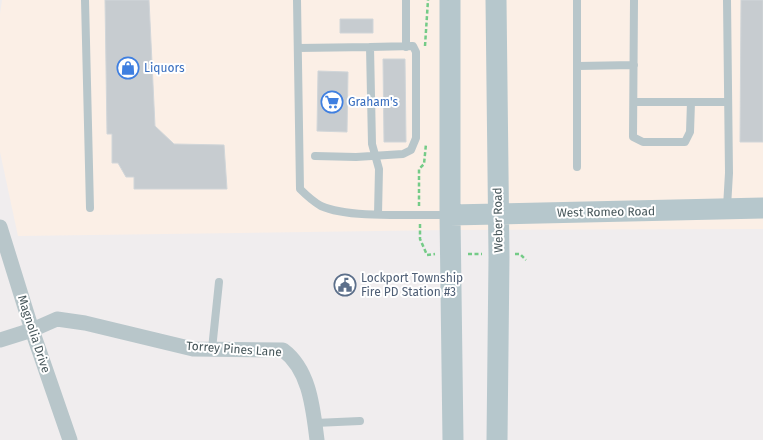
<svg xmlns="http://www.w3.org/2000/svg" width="763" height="440" font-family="'Fira Sans',sans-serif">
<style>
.commercial{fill:#fbefe6}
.building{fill:#c7ccd0;stroke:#d1d6d9}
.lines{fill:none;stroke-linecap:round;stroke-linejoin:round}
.path{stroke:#74cb87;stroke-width:2.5;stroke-dasharray:4 2.5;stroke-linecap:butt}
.lane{stroke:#b8c6ca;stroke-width:8}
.street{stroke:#b8c6ca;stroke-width:15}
.secondary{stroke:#b6c7cc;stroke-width:21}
.labels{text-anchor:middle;stroke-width:4;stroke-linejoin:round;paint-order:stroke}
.shop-label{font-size:12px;fill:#366cbe;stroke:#fff;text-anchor:start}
.street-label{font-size:12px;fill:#46565a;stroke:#fff}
.service-label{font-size:12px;fill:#4e5e75;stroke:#fff;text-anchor:start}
</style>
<rect width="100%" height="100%" fill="#f0edee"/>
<path class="commercial" d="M2 0H763V229L449 230 18 236 0 152V14Z"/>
<path class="building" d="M105 0H149L155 126 174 144 224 145 227 189H134V177H126L118 163H112V134H107Z
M741 0H763V142H740Z
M340 19H373V33H340Z
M383 59H405L406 142H384Z
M318 71 348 72 347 132 317 131Z"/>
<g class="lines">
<path class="path" d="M425 46 428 0
M419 206V169L424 164 426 144
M420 224V239L427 255 435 254
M468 254H482
M515 254H520L526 260"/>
<path class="lane" d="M85 0 90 208
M297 0 300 189C306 195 314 202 321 206 350 219 415 214 449 215
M577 0V167
M634 0 633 137 643 142H685L690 132 691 102
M406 47V0
M298 48 370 47 372 144 379 169 378 214
M578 66 634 65
M634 102H728
M315 156 356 157 403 154 411 150 416 138V52L413 46 370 47
M727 207 729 173 727 0
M212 349 219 282
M315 423 360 421"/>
<path class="street" d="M0 227 32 330 70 440
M0 340 32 330 57 319 85 323 193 349 283 350C310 370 313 409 317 440"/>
<path class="secondary" d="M450 0V215L453 440
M496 0 499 257 497 440
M450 215 763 208"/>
</g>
<defs>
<g id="shop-ring" transform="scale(1.125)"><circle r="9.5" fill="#fff" stroke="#3f7fe0" stroke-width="1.5"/><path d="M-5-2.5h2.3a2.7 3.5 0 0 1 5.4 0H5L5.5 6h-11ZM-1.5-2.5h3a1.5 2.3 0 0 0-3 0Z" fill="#3f7fe0"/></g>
<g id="supermarket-ring" transform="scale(1.125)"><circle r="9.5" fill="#fff" stroke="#3f7fe0" stroke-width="1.5"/><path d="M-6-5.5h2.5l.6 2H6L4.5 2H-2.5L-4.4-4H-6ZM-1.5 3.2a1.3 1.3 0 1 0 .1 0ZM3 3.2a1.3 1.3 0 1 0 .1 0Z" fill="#3f7fe0"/></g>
<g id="civic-ring" transform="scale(1.125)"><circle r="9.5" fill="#fff" stroke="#5c6f8a" stroke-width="1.5"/><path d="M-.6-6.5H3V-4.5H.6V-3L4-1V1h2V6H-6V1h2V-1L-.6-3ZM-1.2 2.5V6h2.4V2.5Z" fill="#5c6f8a"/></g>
</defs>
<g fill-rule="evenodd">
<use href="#shop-ring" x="128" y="68"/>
<use href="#supermarket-ring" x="332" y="102"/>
<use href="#civic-ring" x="345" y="285"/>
</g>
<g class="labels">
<g class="shop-label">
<text x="144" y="72">Liquors</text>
<text x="348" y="106">Graham's</text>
</g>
<g class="street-label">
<text transform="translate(606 212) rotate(-1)" y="4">West Romeo Road</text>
<text transform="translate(498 220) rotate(-91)" y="4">Weber Road</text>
<text transform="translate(34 334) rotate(72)" y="4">Magnolia Drive</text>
<text transform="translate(234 349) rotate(4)" y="4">Torrey Pines Lane</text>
</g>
<g class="service-label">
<text x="361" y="282">Lockport Township<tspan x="361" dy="14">Fire PD Station #3</tspan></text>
</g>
</g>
</svg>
